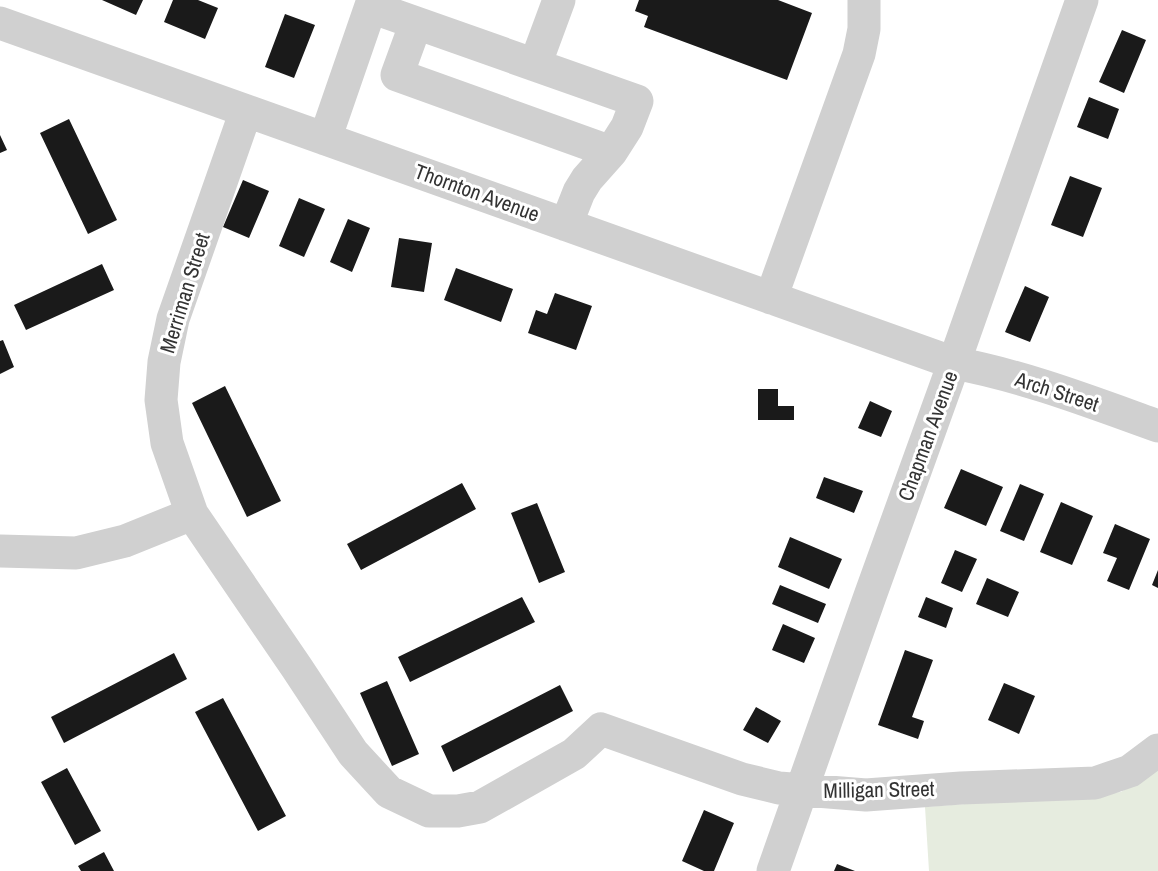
<svg xmlns="http://www.w3.org/2000/svg" width="1158" height="871" font-family="'Archivo Narrow',sans-serif">
<style>
.green{fill:#e6ecdf}
.building{fill:#1a1a1a}
.lines{fill:none;stroke-linecap:round;stroke-linejoin:round}
.minor{stroke:#d0d0d0;stroke-width:33}
.labels{text-anchor:middle;stroke-width:6;stroke-linejoin:round;paint-order:stroke}
.street-label{font-size:21px;fill:#333;stroke:#fff}
</style>
<rect width="100%" height="100%" fill="#fff"/>
<path class="green" d="M1158 767V871H929L925 807 1121 792Z"/>
<path class="building" d="M102 0H143L136 15Z
M173 0H198L218 8 205 39 164 22Z
M639 0H778L812 13 787 80 644 27 648 16 635 11Z
M285 14 315 25 294 78 265 67Z
M1122 30 1146 40 1124 93 1099 82Z
M1089 97 1119 109 1108 139 1077 127Z
M69 119 117 220 88 234 40 133Z
M0 135 7 150 0 153Z
M1070 176 1102 188 1083 237 1051 225Z
M243 180 269 191 249 238 223 227Z
M299 198 325 209 304 257 279 246Z
M348 219 370 228 352 272 330 262Z
M399 238 432 243 424 292 391 287Z
M102 264 114 290 26 330 14 305Z
M456 268 513 289 501 322 444 300Z
M1025 286 1049 297 1030 342 1005 332Z
M555 293 592 306 576 350 528 333 536 310 547 314Z
M3 340 14 367 0 374V341Z
M225 386 281 501 247 517 192 403Z
M758 389H778V406H794V420H758Z
M870 401 892 411 881 437 858 428Z
M961 469 1003 487 986 526 944 508Z
M824 477 863 491 854 513 816 498Z
M462 483 476 509 361 570 347 544Z
M1020 484 1044 494 1024 541 1000 531Z
M1061 502 1093 516 1072 565 1040 552Z
M537 503 565 572 539 583 511 513Z
M1115 524 1150 539 1129 590 1107 581 1117 558 1103 553Z
M790 537 842 559 829 589 778 567Z
M955 550 977 559 962 592 941 583Z
M1158 570V588L1152 585Z
M987 578 1019 592 1008 617 976 604Z
M780 585 826 604 818 623 772 604Z
M522 597 535 622 410 682 398 657Z
M926 597 953 608 946 628 918 617Z
M783 624 815 638 804 663 772 650Z
M905 650 933 660 912 717 924 721 918 739 878 725Z
M174 653 187 679 64 743 51 717Z
M387 681 419 754 392 766 360 693Z
M1004 683 1035 696 1019 734 988 720Z
M560 685 573 711 453 772 441 746Z
M223 698 286 816 258 831 195 712Z
M756 707 781 721 768 743 743 730Z
M67 768 101 831 75 845 41 782Z
M704 810 734 823 714 871H704L682 861Z
M104 852 114 871H81L78 866Z
M837 864 855 871H834Z"/>
<g class="lines">
<path class="minor" d="M371 7 637 101 627 127 611 152 587 179 579 192 566 225
M0 23 954 363C1024 376 1091 402 1158 426
M416 23 397 75 611 152
M535 65 559 0
M246 111 173 319 164 362 161 400 167 443 192 514 297 668 353 753 389 792 429 811H458L480 807 574 754 601 729 742 779 779 788 866 795 961 788 1095 783 1130 771 1158 750
M325 139 373 0
M771 298 859 54 864 29V0
M0 551 76 553 125 541 192 514
M773 871 870 596 954 363 1082 0"/>
</g>
<g class="labels">
<g class="street-label">
<text transform="translate(477 193) rotate(20)" y="7">Thornton Avenue</text>
<text transform="translate(185 293) rotate(-73)" y="7">Merriman Street</text>
<text transform="translate(1057 392) rotate(18)" y="7">Arch Street</text>
<text transform="translate(928 436) rotate(-70)" y="7">Chapman Avenue</text>
<text transform="translate(879 790) rotate(-1)" y="7">Milligan Street</text>
</g>
</g>
</svg>
